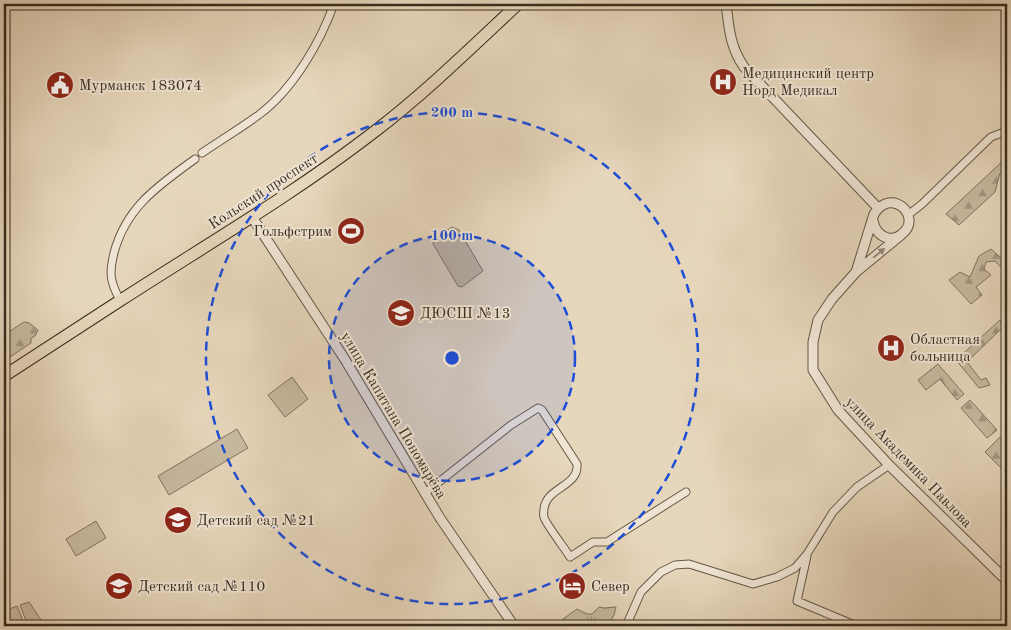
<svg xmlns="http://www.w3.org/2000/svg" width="1011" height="630" font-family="'Old Standard TT',serif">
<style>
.grass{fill:url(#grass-tufts);stroke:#807360}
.forest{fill:url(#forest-firs);stroke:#807360}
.park{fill:#c8b9a0;stroke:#807360}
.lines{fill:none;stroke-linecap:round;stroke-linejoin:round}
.minor-casing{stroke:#645746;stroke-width:9}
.tertiary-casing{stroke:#645746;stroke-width:11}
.primary-casing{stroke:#382d1f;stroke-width:13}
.minor{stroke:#efe4d3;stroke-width:7}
.tertiary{stroke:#efe4d3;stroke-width:9}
.primary{stroke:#e6d6bb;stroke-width:11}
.oneway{fill:#948879}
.ring{fill:none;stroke:#1d4ed8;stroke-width:2.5;stroke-dasharray:9 6}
.labels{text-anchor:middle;stroke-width:4;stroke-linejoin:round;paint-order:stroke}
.poi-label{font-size:15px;fill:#382d1f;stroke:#efe4d3;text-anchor:start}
.street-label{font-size:15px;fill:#382d1f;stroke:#efe4d3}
.centre{fill:#1d4ed8;stroke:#efe4d3;stroke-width:2.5}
.ring-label{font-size:15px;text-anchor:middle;font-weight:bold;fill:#1d4ed8;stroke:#efe4d3;stroke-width:4;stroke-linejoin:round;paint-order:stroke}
</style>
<defs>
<pattern id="grass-tufts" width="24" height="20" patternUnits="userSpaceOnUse" patternTransform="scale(1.25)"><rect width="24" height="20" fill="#c8b9a0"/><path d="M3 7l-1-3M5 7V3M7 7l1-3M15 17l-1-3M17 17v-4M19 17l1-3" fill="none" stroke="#a39782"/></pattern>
<pattern id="forest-firs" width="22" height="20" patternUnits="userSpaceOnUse" patternTransform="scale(1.25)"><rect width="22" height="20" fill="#c8b9a0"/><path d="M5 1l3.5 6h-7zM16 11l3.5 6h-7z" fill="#a39782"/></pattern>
</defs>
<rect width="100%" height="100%" fill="#e6d6bb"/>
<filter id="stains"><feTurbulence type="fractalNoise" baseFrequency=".004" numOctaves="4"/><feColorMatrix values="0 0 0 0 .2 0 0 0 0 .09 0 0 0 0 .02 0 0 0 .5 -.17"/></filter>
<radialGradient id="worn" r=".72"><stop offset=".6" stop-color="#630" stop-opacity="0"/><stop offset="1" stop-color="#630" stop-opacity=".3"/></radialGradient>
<path class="grass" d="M599 607 604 608 616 607 614 615 608 626H564L559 622 577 609 587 614H592Z"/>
<path class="forest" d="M1007 157V177L1000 173 995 192 959 225 946 214Z
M991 249 1007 263V274L995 261 986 262 984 269 991 275 976 287 982 295 971 304 949 280 960 272 970 277 979 256Z
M1000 320 1004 326 967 362 981 380 986 378 990 385 979 388 956 360Z
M24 322 29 323 38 330 35 336 31 338V343L4 361V335Z
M938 364 964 394 957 400 940 379 926 390 918 380Z
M970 400 997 430 987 438 961 408Z
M1001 436 1007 442V474L985 452Z"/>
<path class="park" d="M452 227 459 230 483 271 462 287 458 286 433 244 434 239Z
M292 377 308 399 285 417 268 395Z
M237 429 248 448 169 495 158 476Z
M96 521 106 538 76 556 66 539Z
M29 602 45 626H28L20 605Z
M17 606 25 626H4V611Z"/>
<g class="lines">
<g class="minor-casing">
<path id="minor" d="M202 153C221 140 241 128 260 114 293 89 320 43 334 4
M908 215 922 204 991 137 1007 131
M120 300C110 282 109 273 114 253 126 207 159 185 195 159
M425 493 511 425 538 408 542 410 577 464C579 487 546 487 544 509 544 512 543 515 544 517 545 523 566 550 570 557L593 542H607L686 492
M807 556 797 601 857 626
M626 626 641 592 661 572 675 565 689 564 753 584 777 577 795 568 807 554 833 512 857 487 889 465"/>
</g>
<g class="tertiary-casing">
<path id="tertiary" d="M726 4C729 28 730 47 744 67L878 208
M252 217 344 358 440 518 514 626
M901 235 856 272 832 299 818 320 813 342V370L838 410 889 465 1007 581
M856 272 874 214C892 186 922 217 903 233 899 237 894 239 888 238 879 236 875 230 873 221"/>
</g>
<g class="primary-casing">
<path id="primary" d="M4 376C43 351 82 325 121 300 206 245 294 194 374 132 425 93 471 48 518 4"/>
</g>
<use href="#minor" class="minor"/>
<use href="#tertiary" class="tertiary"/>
<use href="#primary" class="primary"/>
</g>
<defs><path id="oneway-solid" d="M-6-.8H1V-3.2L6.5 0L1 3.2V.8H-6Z" transform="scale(1.25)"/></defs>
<use class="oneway" href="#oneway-solid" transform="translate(879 253) rotate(-39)"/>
<circle cx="452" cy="358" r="123" fill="#1d4ed8" fill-opacity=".12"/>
<g class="ring">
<circle cx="452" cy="358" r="123"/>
<circle cx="452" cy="358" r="246"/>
</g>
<defs>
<g id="hospital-disc" transform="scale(1.4375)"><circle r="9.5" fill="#8f2418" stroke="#efe4d3"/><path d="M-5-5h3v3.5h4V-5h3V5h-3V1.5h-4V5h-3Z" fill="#fff"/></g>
<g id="civic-disc" transform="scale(1.4375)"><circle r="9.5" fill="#8f2418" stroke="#efe4d3"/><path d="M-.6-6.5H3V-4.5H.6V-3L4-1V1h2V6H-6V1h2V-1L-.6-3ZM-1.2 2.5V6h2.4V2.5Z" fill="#fff"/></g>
<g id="stadium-disc" transform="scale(1.4375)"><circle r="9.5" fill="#8f2418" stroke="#efe4d3"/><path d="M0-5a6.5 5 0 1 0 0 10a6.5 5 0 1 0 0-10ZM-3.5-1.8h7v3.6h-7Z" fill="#fff"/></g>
<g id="school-disc" transform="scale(1.4375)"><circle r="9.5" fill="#8f2418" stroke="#efe4d3"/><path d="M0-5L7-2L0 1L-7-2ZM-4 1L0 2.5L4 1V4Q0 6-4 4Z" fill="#fff"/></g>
<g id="hotel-disc" transform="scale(1.4375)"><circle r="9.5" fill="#8f2418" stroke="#efe4d3"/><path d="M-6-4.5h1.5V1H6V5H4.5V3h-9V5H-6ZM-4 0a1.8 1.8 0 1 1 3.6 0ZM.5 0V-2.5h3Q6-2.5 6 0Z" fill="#fff"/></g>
</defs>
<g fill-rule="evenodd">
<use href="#hospital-disc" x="723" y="82"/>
<use href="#civic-disc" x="60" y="85"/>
<use href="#stadium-disc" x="351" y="231"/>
<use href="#school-disc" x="401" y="313"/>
<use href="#hospital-disc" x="891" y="348"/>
<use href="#school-disc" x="178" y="520"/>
<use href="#school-disc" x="119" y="586"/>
<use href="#hotel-disc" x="572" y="586"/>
</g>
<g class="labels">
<g class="poi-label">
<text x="742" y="78">Медицинский центр<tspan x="742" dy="17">Норд Медикал</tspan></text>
<text x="79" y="90">Мурманск 183074</text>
<text x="332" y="236" text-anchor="end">Гольфстрим</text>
<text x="420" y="318">ДЮСШ №13</text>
<text x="910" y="344">Областная<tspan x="910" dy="17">больница</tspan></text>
<text x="197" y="525">Детский сад №21</text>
<text x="138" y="591">Детский сад №110</text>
<text x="591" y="591">Север</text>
</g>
<g class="street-label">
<text transform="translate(263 191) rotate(-33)" y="5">Кольский проспект</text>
<text transform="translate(394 415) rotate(59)" y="5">улица Капитана Пономарёва</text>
<text transform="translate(909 462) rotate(46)" y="5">улица Академика Павлова</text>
</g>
</g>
<circle cx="452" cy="358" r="8" class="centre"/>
<g class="ring-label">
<text x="452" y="117">200 m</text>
<text x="452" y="240">100 m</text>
</g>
<rect width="1011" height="630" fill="none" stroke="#e6d6bb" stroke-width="20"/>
<rect x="5" y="5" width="1001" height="620" fill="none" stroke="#382d1f" stroke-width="2.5"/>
<rect x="10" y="10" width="991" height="610" fill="none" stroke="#382d1f"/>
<rect width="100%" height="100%" filter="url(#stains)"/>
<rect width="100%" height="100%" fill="url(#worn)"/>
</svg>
